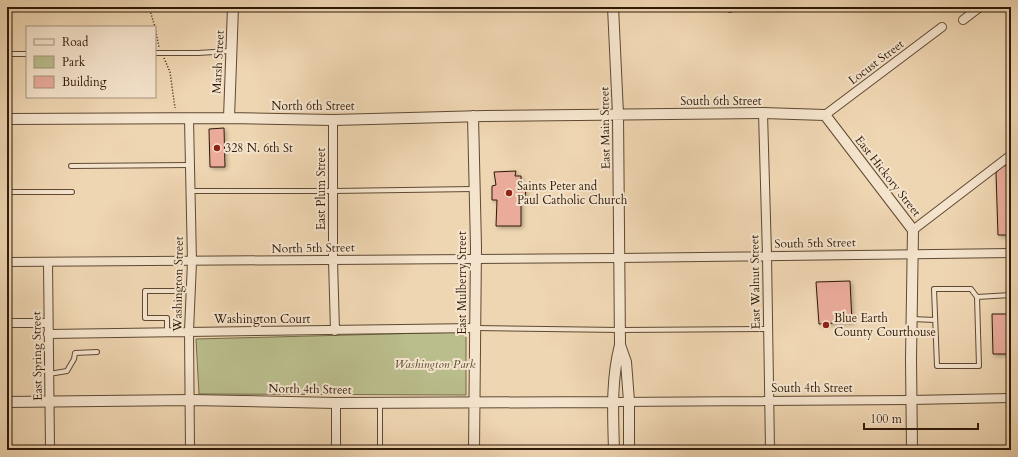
<svg xmlns="http://www.w3.org/2000/svg" width="1018" height="457" font-family="Cardo,serif">
<style>
.green{fill:#babd8c;stroke:#746c4a}
.building{fill:#eaab9a;stroke:#2e1a09;filter:url(#shadow)}
.lines{fill:none;stroke-linecap:round;stroke-linejoin:round}
.service-casing{stroke:#5e4933;stroke-width:6}
.minor-casing{stroke:#5e4933;stroke-width:10}
.tertiary-casing{stroke:#5e4933;stroke-width:12}
.path{stroke:#2e1a09;stroke-width:1.5;stroke-dasharray:1 2;stroke-linecap:butt}
.service{stroke:#f5e4cd;stroke-width:4}
.minor{stroke:#f5e4cd;stroke-width:8}
.tertiary{stroke:#f5e4cd;stroke-width:10}
.poi-dot{fill:#8f2418;stroke:#f5e4cd;stroke-width:1.5}
.labels{text-anchor:middle;stroke-width:4;stroke-linejoin:round;paint-order:stroke}
.street-label{font-size:12px;fill:#2e1a09;stroke:#f5e4cd}
.poi-label{font-size:12px;fill:#2e1a09;stroke:#f5e4cd;text-anchor:start}
.park-label{font-size:12px;font-style:italic;fill:#584b30;stroke:#f5e4cd}
</style>
<defs>
<filter id="shadow"><feDropShadow dx="2" dy="2" stdDeviation="2" flood-color="#0004"/></filter>
</defs>
<rect width="100%" height="100%" fill="#efd6b2"/>
<filter id="stains"><feTurbulence type="fractalNoise" baseFrequency=".005" numOctaves="4"/><feColorMatrix values="0 0 0 0 .2 0 0 0 0 .09 0 0 0 0 .02 0 0 0 .5 -.17"/></filter>
<radialGradient id="worn" r=".72"><stop offset=".6" stop-color="#630" stop-opacity="0"/><stop offset="1" stop-color="#630" stop-opacity=".3"/></radialGradient>
<path class="green" d="M466 332V395L199 394 196 339Z"/>
<path class="building" d="M224 128 225 167H210L209 129Z
M1011 165V235H998L996 173 1002 166Z
M516 171 515 176H521V185H526L525 200H521V226H496L497 200H492V186L496 185 494 172Z
M850 281 852 322 819 324 816 282Z
M992 314H1011V354H993Z"/>
<g class="lines">
<g class="service-casing">
<path id="service" d="M155 53H198L230 51
M7 54H27
M71 166 190 165
M191 191H333L474 189
M7 192H72
M934 289H971L977 297 979 366H937Z
M977 297 1011 295
M912 319 935 320
M476 328 620 330 768 329
M167 331V318H145V291H191
M49 374 67 371 74 359 75 353 97 352
M380 403V450"/>
</g>
<g class="minor-casing">
<path id="minor" d="M730 8 731 7
M963 20 980 7
M763 113 767 255 770 450
M825 115 942 27
M189 119 192 262 189 331 190 450
M333 120V260L335 331
M913 230 1011 155
M7 262 619 258 1011 253
M48 262 50 450
M7 323H48
M48 334 475 328
M613 402 911 400 1011 398
M336 403V450"/>
</g>
<g class="tertiary-casing">
<path id="tertiary" d="M613 7 618 114 620 345C611 380 613 414 614 450
M473 116 476 247 474 450
M229 118 233 7
M7 119 229 118 333 120 485 116 763 113 825 115 913 230 911 360 912 450
M620 345 626 362 629 401V450
M7 402 191 400 336 403 613 402"/>
</g>
<path class="path" d="M149 7 155 27
M155 28 159 47
M164 58 170 72 175 108"/>
<use href="#service" class="service"/>
<use href="#minor" class="minor"/>
<use href="#tertiary" class="tertiary"/>
</g>
<g class="poi-dot">
<circle cx="217" cy="148" r="4"/>
<circle cx="509" cy="193" r="4"/>
<circle cx="826" cy="325" r="4"/>
</g>
<g class="labels">
<g class="street-label">
<text transform="translate(218 62) rotate(-87)" y="4">Marsh Street</text>
<text transform="translate(876 62) rotate(-37)" y="4">Locust Street</text>
<text x="721" y="105">South 6th Street</text>
<text x="313" y="110">North 6th Street</text>
<text transform="translate(605 128) rotate(-91)" y="4">East Main Street</text>
<text transform="translate(888 176) rotate(52)" y="4">East Hickory Street</text>
<text transform="translate(321 189) rotate(-90)" y="4">East Plum Street</text>
<text transform="translate(815 243) rotate(-1)" y="4">South 5th Street</text>
<text transform="translate(313 248) rotate(-1)" y="4">North 5th Street</text>
<text transform="translate(755 282) rotate(-91)" y="4">East Walnut Street</text>
<text transform="translate(462 283) rotate(-90)" y="4">East Mulberry Street</text>
<text transform="translate(178 284) rotate(-89)" y="4">Washington Street</text>
<text x="262" y="323">Washington Court</text>
<text transform="translate(37 356) rotate(-91)" y="4">East Spring Street</text>
<text x="812" y="392">South 4th Street</text>
<text transform="translate(310 389) rotate(1)" y="4">North 4th Street</text>
</g>
<g class="poi-label">
<text x="225" y="152">328 N. 6th St</text>
<text x="517" y="190">Saints Peter and<tspan x="517" dy="14">Paul Catholic Church</tspan></text>
<text x="834" y="322">Blue Earth<tspan x="834" dy="14">County Courthouse</tspan></text>
</g>
<g class="park-label">
<text x="435" y="368">Washington Park</text>
</g>
</g>
<rect width="1018" height="457" fill="none" stroke="#efd6b2" stroke-width="24"/>
<rect x="8" y="8" width="1002" height="441" fill="none" stroke="#2e1a09" stroke-width="2"/>
<rect x="12" y="12" width="994" height="433" fill="none" stroke="#2e1a09"/>
<rect x="26" y="26" width="130" height="72" fill="#f5e4cd" stroke="#a5937f"/>
<rect x="34" y="39" width="20" height="6" fill="#f5e4cd" stroke="#a5937f"/>
<text x="62" y="46" font-size="12" fill="#2e1a09">Road</text>
<rect x="34" y="56" width="20" height="12" fill="#babd8c" stroke="#a5937f"/>
<text x="62" y="66" font-size="12" fill="#2e1a09">Park</text>
<rect x="34" y="76" width="20" height="12" fill="#eaab9a" stroke="#a5937f"/>
<text x="62" y="86" font-size="12" fill="#2e1a09">Building</text>
<path d="M864 423v6h114v-6" fill="none" stroke="#2e1a09" stroke-width="2"/>
<text x="870" y="423" font-size="12" fill="#2e1a09" stroke="#f5e4cd" stroke-width="3" paint-order="stroke">100 m</text>
<rect width="100%" height="100%" filter="url(#stains)"/>
<rect width="100%" height="100%" fill="url(#worn)"/>
</svg>
